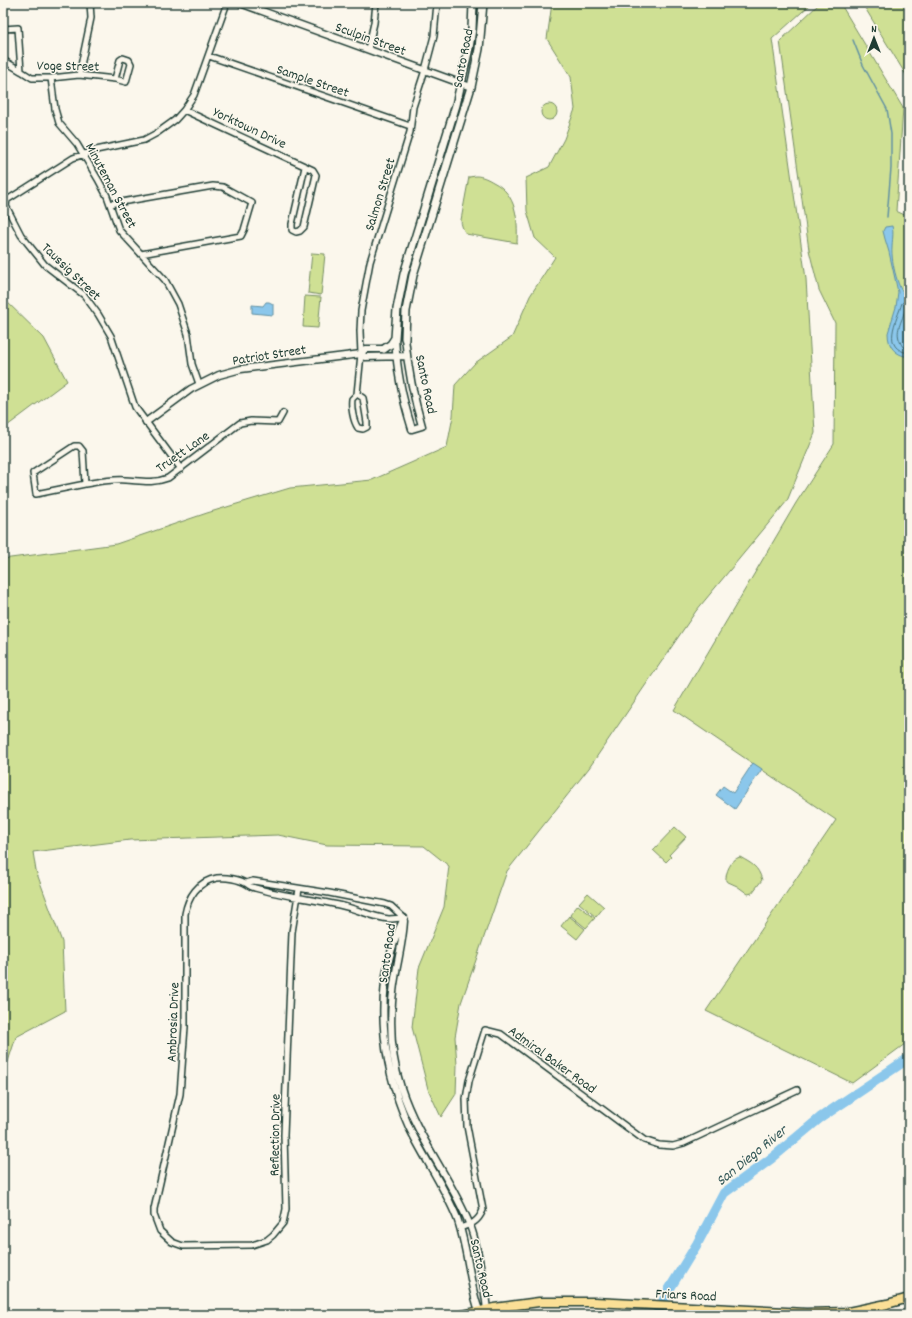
<svg xmlns="http://www.w3.org/2000/svg" width="912" height="1318" font-family="Dekko,sans-serif">
<style>
.green{fill:#cfe094;stroke:#778e64}
.water{fill:#8bc7eb;stroke:#6090a2}
.lines{fill:none;stroke-linecap:round;stroke-linejoin:round}
.shore{stroke:#4a747d;stroke-width:1}
.stream{stroke:#6090a2;stroke-width:1.5}
.river{stroke:#8bc7eb;stroke-width:10}
.minor-casing{stroke:#1f3d34;stroke-width:8}
.tertiary-casing{stroke:#1f3d34;stroke-width:9}
.secondary-casing{stroke:#1f3d34;stroke-width:10}
.primary-casing{stroke:#1f3d34;stroke-width:11}
.minor{stroke:#fbf7ec;stroke-width:5}
.tertiary{stroke:#fbf7ec;stroke-width:6}
.secondary{stroke:#fbf7ec;stroke-width:7}
.primary{stroke:#fadf96;stroke-width:8}
.labels{text-anchor:middle;stroke-width:3;stroke-linejoin:round;paint-order:stroke}
.street-label{font-size:14px;fill:#1f3d34;stroke:#fbf7ec}
.water-label{font-size:15px;font-style:italic;fill:#355959;stroke:#fbf7ec}
</style>
<rect width="100%" height="100%" fill="#fbf7ec"/>
<filter id="ink" filterUnits="userSpaceOnUse"><feTurbulence type="fractalNoise" baseFrequency=".025" numOctaves="2"/><feDisplacementMap in="SourceGraphic" scale="8" xChannelSelector="R" yChannelSelector="G"/><feConvolveMatrix kernelMatrix="1 2 1 2 8 2 1 2 1" color-interpolation-filters="sRGB"/></filter>
<g filter="url(#ink)">
<path class="green" d="M552 3H812L772 39 806 279 815 433 787 501 696 611 589 768 507 871 461 1003 455 1037 457 1065 456 1094 441 1117 428 1089 412 1027 419 968 444 907 449 866 424 846 327 845 278 835 130 840 33 852 36 871 62 942 65 1011 16 1037 3 1077V559L116 544 207 513 290 488 372 480 447 447 453 416 455 385 475 363 512 337 530 296 555 257 535 238 527 211 526 178 549 167 564 139 575 109 571 77 547 39Z
M820 3H840L903 108 896 211 909 217V1041L852 1083 706 1011 836 820 674 710 796 503 834 444 835 323 819 290 809 250 780 41Z
M862 3H909V89L906 75Z
M541 112a8 8 0 1 1 16 0a8 8 0 1 1-16 0Z
M476 176C482 176 488 179 493 182 517 194 518 219 517 243L466 234C463 229 461 225 461 220L469 177Z
M312 253 325 254 321 295 308 293Z
M305 296 321 297 318 328 303 327Z
M3 298 44 338 67 381 3 429Z
M675 827 686 837 669 855 671 857 666 862 653 850Z
M740 857C752 864 758 866 762 880L752 893 748 894 737 886 726 881C725 873 731 859 740 857Z
M588 893 604 907 596 917 579 903Z
M578 905 595 918 586 928 570 915Z
M569 916 585 929 577 939 561 926Z"/>
<path class="water" d="M892 226C894 234 892 240 892 248 891 261 898 293 909 300V357C895 355 888 347 888 333L896 307 898 292 889 252 885 239 883 231 885 227Z
M266 302H269L273 304V315L252 313V305L263 306Z
M753 763 762 769 735 809 716 795 723 786 733 793Z"/>
<g class="lines">
<path class="shore" d="M909 304 904 302 902 303C897 320 880 349 909 353
M909 309 905 310C901 325 893 332 903 347L909 348"/>
<path class="stream" d="M853 40 863 65 887 109 891 134V168L887 217"/>
<path class="river" d="M657 1315 667 1293 697 1244 724 1193 772 1158 820 1118 909 1058"/>
<g class="minor-casing">
<path id="minor" d="M3 29 18 28 21 71 3 60
M368 49 374 23 376 3
M209 56 410 126
M21 71 32 78H51L79 75 115 79 126 82 131 64 129 60 123 58 120 60 115 79
M79 75 91 18 90 3
M51 78 55 109 59 123 77 144 99 181 107 196 119 230 165 280 178 304 188 334 192 364 199 384
M184 110 313 170 316 175 304 227 300 231 296 232 292 230V224L305 167
M110 204 213 186 223 187 252 203 244 230 241 236 141 254
M357 394 363 398 367 422V427L363 429 358 428C353 421 351 407 352 399L357 394 361 354 360 331 361 311 370 262 410 132 413 107 425 70 434 36 437 3
M74 446H79L83 451 85 484 36 494 33 473Z
M181 469 135 407 111 336 98 314 84 295 45 265 21 235 6 206 7 200 73 158 96 150 144 140 157 133 175 120 184 110 194 95 227 3
M85 484C98 482 111 479 125 480 142 481 152 484 168 478L240 423 251 421 278 422 283 413
M246 883 253 881 329 893 385 904 391 906 404 918
M299 889 292 932 284 1135 286 1209 283 1223 273 1235 267 1240 252 1245 183 1246 172 1242 160 1231 154 1215V1209L180 1094 185 1027V914C188 897 198 881 217 878 226 877 239 879 247 884 250 886 251 887 255 888 283 896 311 899 339 905 355 908 374 918 389 919 394 919 399 918 404 918
M460 1228C472 1224 478 1222 483 1210L467 1126 466 1099 469 1081 485 1030 501 1034 644 1140 659 1145 673 1146 684 1143 797 1090"/>
</g>
<g class="tertiary-casing">
<path id="tertiary" d="M240 3 471 87
M395 338C397 372 402 397 412 429L422 426C413 396 408 369 405 338
M361 354 365 349H384
M146 422 191 389 219 375 241 369 361 354 365 357 407 356
M404 918C372 983 380 1062 409 1127 424 1158 444 1186 457 1218 465 1240 468 1266 473 1289 475 1298 477 1307 481 1315
M404 921C403 939 399 955 396 972 389 1010 389 1051 401 1088 417 1137 450 1177 469 1223 476 1239 479 1259 482 1276 484 1289 487 1302 487 1315"/>
</g>
<g class="secondary-casing">
<path id="secondary" d="M405 338 406 311 413 275 471 87 479 49 483 3
M384 349 391 344 395 338 397 309 404 274 456 105 469 48 472 29 473 3"/>
</g>
<g class="primary-casing">
<path id="primary" d="M462 1315 494 1308 539 1302H595L806 1313 848 1312 887 1304 909 1298"/>
</g>
<use href="#minor" class="minor"/>
<use href="#tertiary" class="tertiary"/>
<use href="#secondary" class="secondary"/>
<use href="#primary" class="primary"/>
</g>
</g>
<g class="labels">
<g class="street-label">
<text transform="translate(371 38) rotate(20)" y="5">Sculpin Street</text>
<text transform="translate(462 58) rotate(-79)" y="5">Santo Road</text>
<text transform="translate(68 65) rotate(1)" y="5">Voge Street</text>
<text transform="translate(313 80) rotate(19)" y="5">Sample Street</text>
<text transform="translate(250 127) rotate(25)" y="5">Yorktown Drive</text>
<text transform="translate(112 185) rotate(62)" y="5">Minuteman Street</text>
<text transform="translate(379 194) rotate(-73)" y="5">Salmon Street</text>
<text transform="translate(72 271) rotate(44)" y="5">Taussig Street</text>
<text transform="translate(269 354) rotate(-9)" y="5">Patriot Street</text>
<text transform="translate(427 384) rotate(78)" y="5">Santo Road</text>
<text transform="translate(182 451) rotate(-35)" y="5">Truett Lane</text>
<text transform="translate(386 953) rotate(-82)" y="5">Santo Road</text>
<text transform="translate(172 1022) rotate(-88)" y="5">Ambrosia Drive</text>
<text transform="translate(553 1059) rotate(36)" y="5">Admiral Baker Road</text>
<text transform="translate(274 1135) rotate(-89)" y="5">Reflection Drive</text>
<text transform="translate(482 1268) rotate(77)" y="5">Santo Road</text>
<text transform="translate(686 1294) rotate(3)" y="5">Friars Road</text>
</g>
<g class="water-label">
<text transform="translate(751 1155) rotate(-39)" y="5">San Diego River</text>
</g>
</g>
<rect width="912" height="1318" fill="none" stroke="#fbf7ec" stroke-width="16"/>
<rect x="8" y="8" width="896" height="1302" fill="none" stroke="#1f3d34" stroke-width="1.5" filter="url(#ink)"/>
<g transform="translate(874 38)" stroke="#fbf7ec" stroke-width="3" paint-order="stroke">
<path d="M0-3L7 15L0 10L-7 15Z" fill="#1f3d34"/>
<text y="-6" font-size="11" font-weight="bold" text-anchor="middle" fill="#1f3d34">N</text>
</g>
</svg>
